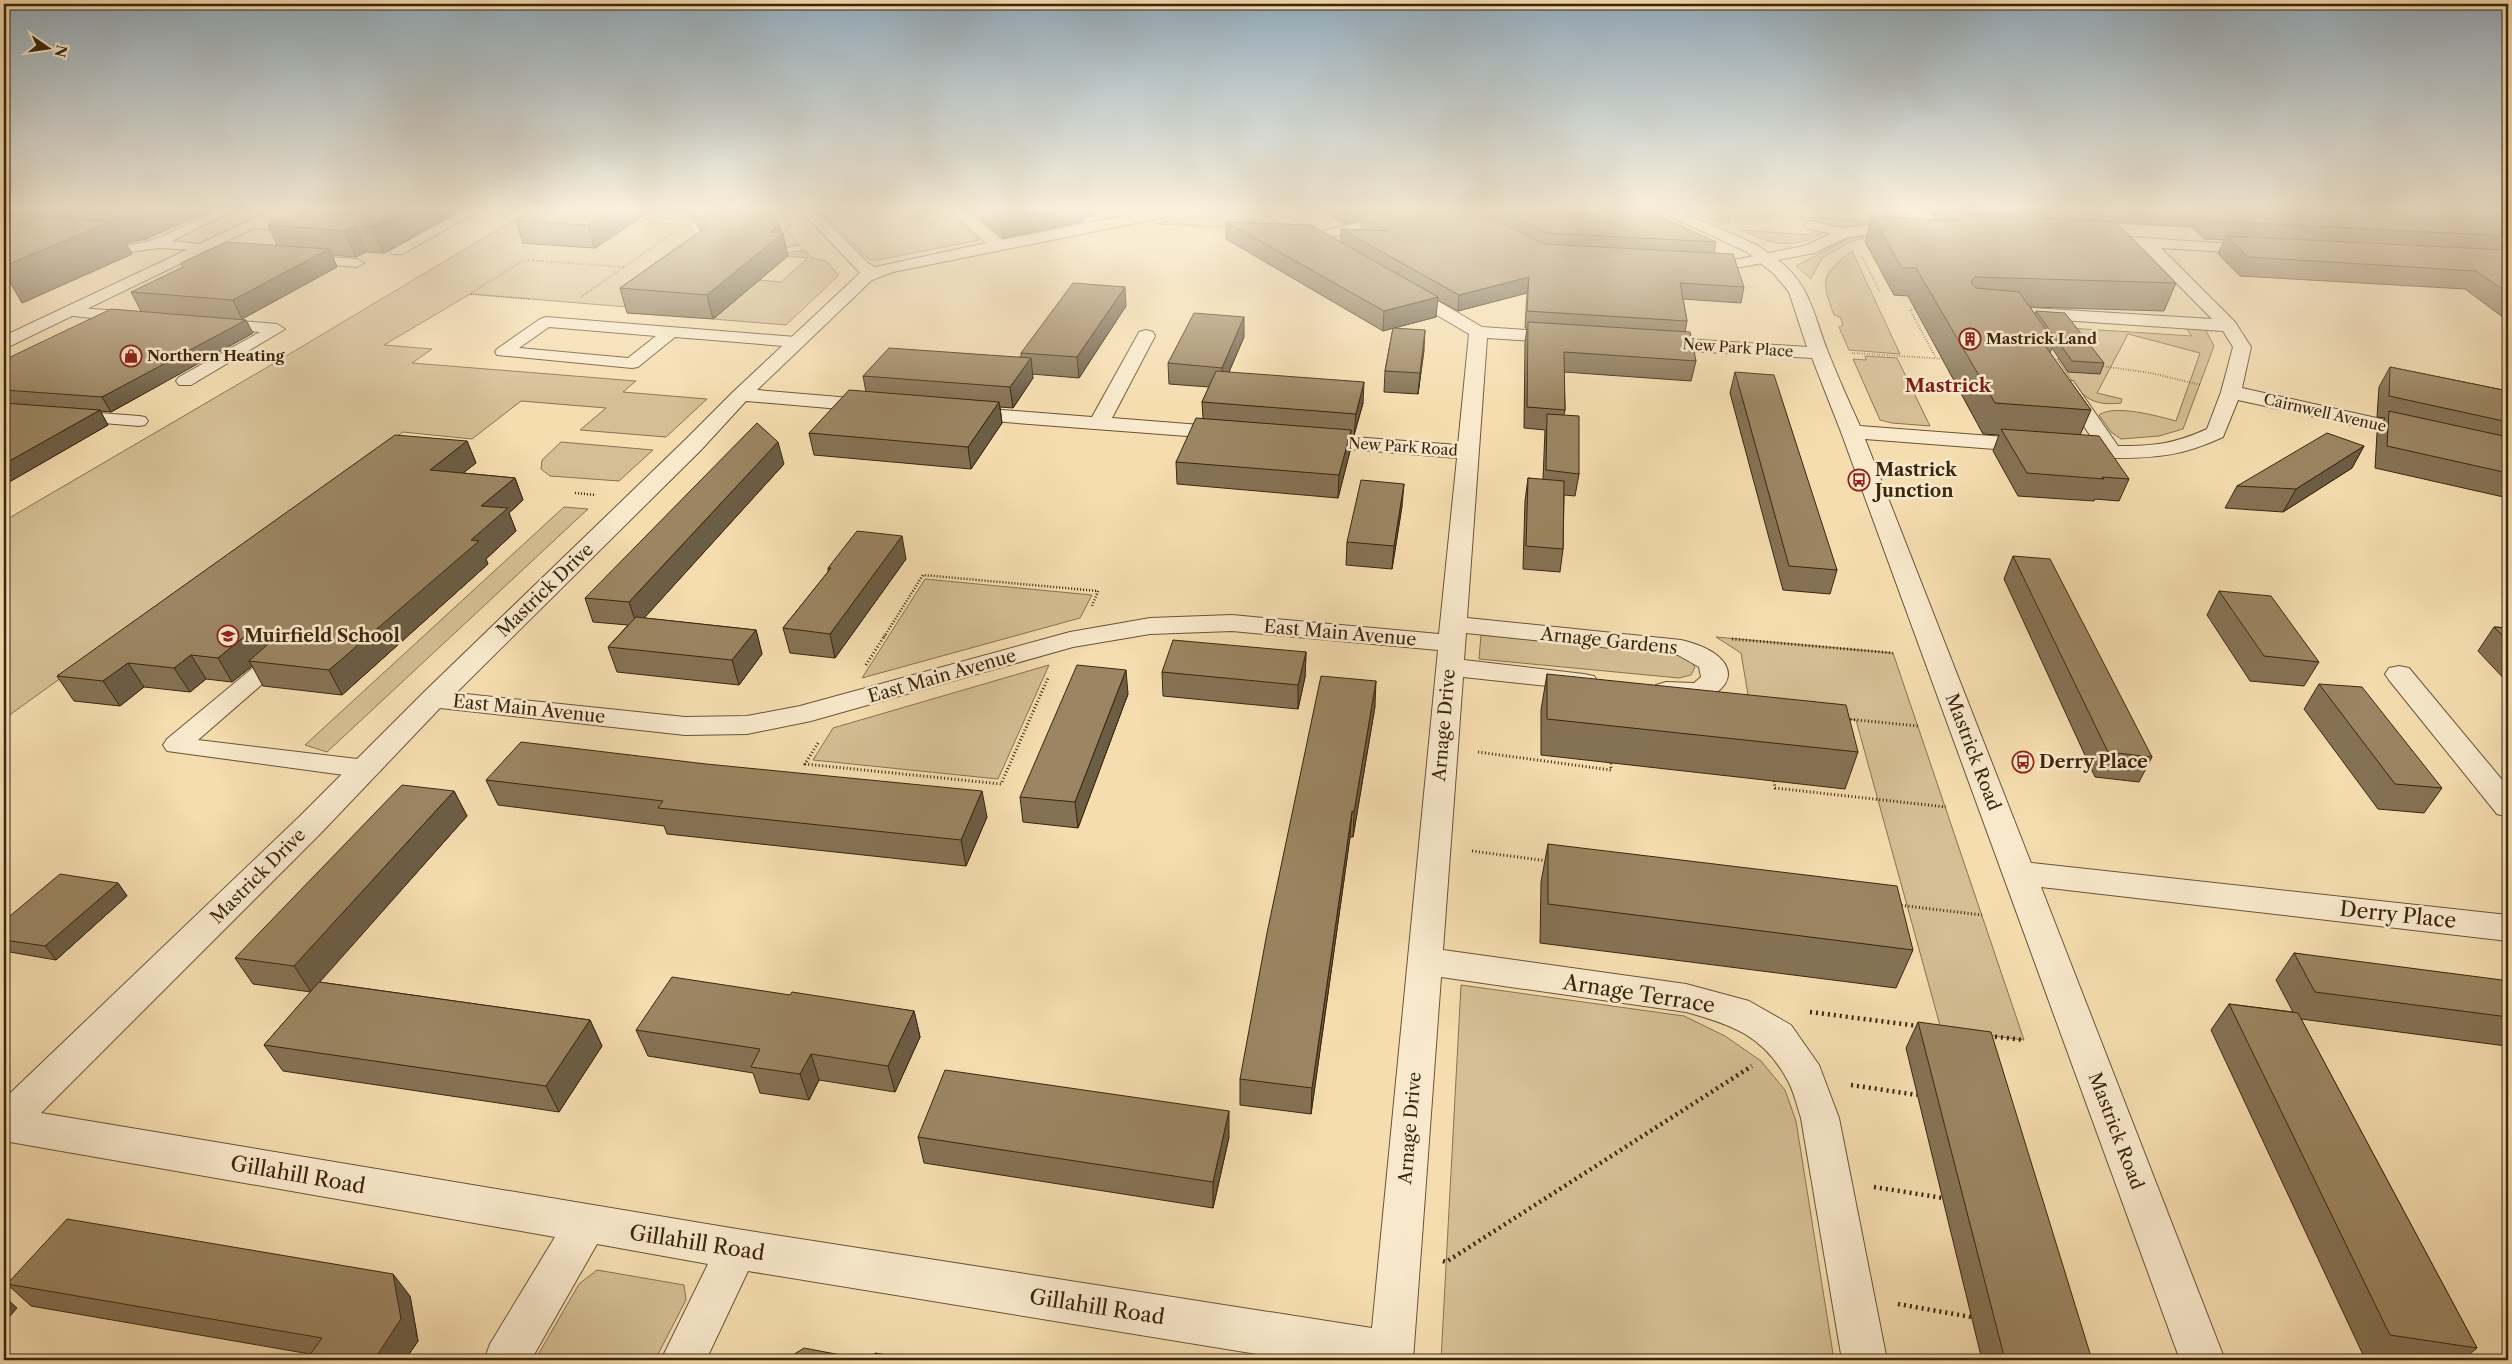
<svg xmlns="http://www.w3.org/2000/svg" width="2512" height="1364" font-family="'Libre Caslon Text',serif">
<style>
.green{fill:#d5be94;stroke:#887251}
.lines{fill:none;stroke-linecap:round;stroke-linejoin:round}
.service-casing{stroke:#695436;stroke-width:2}
.minor-casing{stroke:#695436;stroke-width:2}
.path-far3{stroke:#3a260e;stroke-width:2;stroke-dasharray:0.5 2;stroke-linecap:butt}
.path-far2{stroke:#3a260e;stroke-width:2.5;stroke-dasharray:1 2;stroke-linecap:butt}
.path-far1{stroke:#3a260e;stroke-width:3;stroke-dasharray:1 2.5;stroke-linecap:butt}
.path{stroke:#3a260e;stroke-width:4.5;stroke-dasharray:2 4;stroke-linecap:butt}
.service{fill:#f8e9cc;fill-rule:evenodd}
.minor{fill:#f8e9cc;fill-rule:evenodd}
.wall{fill:#857254;stroke:#3a260e}
.shaded-wall{fill:#6c5d45;stroke:#3a260e}
.building{fill:#9b8562;stroke:#3a260e}
.labels{text-anchor:middle;stroke-width:5;stroke-linejoin:round;paint-order:stroke}
.far-poi-label{font-size:15px;font-weight:bold;fill:#3a260e;stroke:#f8e9cc;text-anchor:start}
.far-street-label{font-size:15px;fill:#3a260e;stroke:#f8e9cc}
.poi-label{font-size:18px;font-weight:bold;fill:#3a260e;stroke:#f8e9cc;text-anchor:start}
.street-label{font-size:18px;fill:#3a260e;stroke:#f8e9cc}
.far-district-label{font-size:19px;font-weight:bold;fill:#7a1f14;stroke:#f8e9cc}
.near-street-label{font-size:21px;fill:#3a260e;stroke:#f8e9cc}
</style>
<rect width="100%" height="100%" fill="#f5ddb0"/>
<filter id="stains"><feTurbulence type="fractalNoise" baseFrequency=".004" numOctaves="4"/><feColorMatrix values="0 0 0 0 .2 0 0 0 0 .09 0 0 0 0 .02 0 0 0 .5 -.17"/></filter>
<radialGradient id="worn" r=".72"><stop offset=".6" stop-color="#630" stop-opacity="0"/><stop offset="1" stop-color="#630" stop-opacity=".3"/></radialGradient>
<path class="green" d="M529 211H576L525 243 595 248 636 221H644L655 214 661 215 651 222 674 224 692 211H777L791 226 786 231 800 245 783 248 695 222 689 225 705 249 627 307 470 294 384 345 432 349 412 363 636 381 623 392 707 399 666 437 580 430 606 408 521 401 472 439 403 432 4 719V521L271 365Z
M820 211H945L979 240 878 260H869Z
M1216 211H1236L1267 229 1155 224Z
M1697 212 1752 215 1753 217 1729 215 1730 222 1723 223 1695 214Z
M1800 217 1867 221 1869 224 1834 226 1801 220Z
M1813 229 1822 234C1789 250 1772 244 1740 230L1812 235Z
M1862 236 1864 238 1850 242 1822 258 1811 279 1796 266 1848 239Z
M805 250 812 258 826 261 839 275 786 325 713 319 759 280 781 282 808 258 775 255Z
M1852 251 1900 354 1849 350 1839 327 1843 325 1840 317 1834 315C1820 278 1822 275 1852 251Z
M2185 327 2205 329 2214 346 2183 429 2159 436 2121 439 2111 432 2099 415C2114 404 2158 416 2176 421L2200 353 2128 334 2097 393 2122 399 2121 403C2082 408 2078 387 2057 359L2081 361 2069 328 2192 336Z
M1865 356 1897 358 1930 426 1892 423 1880 420 1853 359 1866 360Z
M561 442 653 450 619 481 550 476 541 469 542 460Z
M564 507 588 509 327 752 305 745Z
M925 579 1092 595 1080 618 862 678Z
M1481 635 1675 653 1689 658 1695 667 1691 675 1679 678 1479 659Z
M1716 637 1893 653 2024 1040 1941 1029 1856 720 1727 707 1748 695 1741 653Z
M1049 665 998 779 813 760 833 728Z
M1461 985 1684 1016 1725 1036 1761 1061 1785 1090 1796 1121 1834 1360H1441Z
M597 1270 684 1285 686 1300 655 1360H535L579 1284Z"/>
<g class="lines">
<g class="service-casing">
<path id="service" d="M214 211H232L172 241 211 245 213 248 211 251 159 248 123 253 98 251 91 247C97 239 112 244 120 245 153 246 185 225 214 211Z
M323 211H340L301 231 255 228 248 224 255 220 299 223Z
M456 211 477 212 402 254H392L390 251 457 214Z
M1411 211H1437L1431 215 1313 241 1306 237 1313 233Z
M1812 221 1849 230 1851 233 1844 237 1807 228 1805 225 1807 222Z
M1765 254 1770 255 1772 258 1770 261C1756 265 1706 275 1697 263L1704 259 1733 260Z
M304 255 357 259 364 263 357 267 299 262 297 259 299 256Z
M69 307 130 312 138 317 130 322 64 315 61 312 64 309Z
M546 317 796 337 804 342 796 347 675 337 638 367 632 368 497 355 495 352 497 349 540 319ZM549 327 656 336 628 358 519 348Z
M218 319 277 324 285 329 191 385H179L176 381 179 377 260 332 212 327 210 324Z
M73 411 139 416 145 417 148 421 145 425 139 426 67 420 64 416 67 412Z
M274 655 282 657 286 662 282 667 198 740 366 760 375 763 379 769 375 775 366 778 167 751 163 745 167 739 266 657Z"/>
</g>
<g class="minor-casing">
<path id="minor" d="M269 211H289L4 349V336Z
M801 211H817L868 263 875 267 986 243 950 211H967L1002 240 1146 211H1178L1171 216 893 272 872 280 757 390 875 400 882 402 885 406 882 410 875 412 746 401 701 450 456 693 685 717 747 716 800 706 1070 632 1150 618 1232 615 1439 634 1457 458 1314 446 1306 445 1303 440 1306 435 1314 434 1458 445 1469 334 1399 293 1396 289 1399 285H1411L1482 327 1571 333 1573 337 1571 341 1564 343 1487 338 1467 618 1681 640C1762 659 1728 715 1656 697L1652 691 1656 685 1666 682 1694 683 1701 677 1699 667 1678 655 1466 633 1464 660 1584 674 1594 676 1598 682 1594 688 1584 690 1463 677 1443 950 1686 984 1749 1001 1791 1025 1819 1065 1839 1118 1887 1360H1842L1801 1118C1797 1106 1794 1092 1788 1081 1764 1036 1733 1025 1686 1012L1441 977 1413 1360H1293L748 1271 706 1360H661L708 1264 597 1244 531 1360H484L490 1344 555 1237 4 1141V1099L299 817 423 693 685 440 734 391 860 273ZM1232 631 1438 650 1372 1328 737 1229 41 1113 321 833 440 708 685 735 747 734 811 721 1073 647 1150 634Z
M1259 211H1278L1330 242 1322 247 1316 245Z
M1659 211H1680L1759 246 1768 253 1804 246 1844 228 1877 224 1912 227 1914 230 1912 233 1877 234 1848 237 1814 253 1778 260C1811 285 1814 317 1828 352 1838 377 1849 402 1860 426L2096 444 2056 385 2059 381H2073L2118 446C2154 446 2174 444 2207 429L2221 392 2233 347 2223 331 2031 318 2025 317 2022 313 2025 309 2031 308 2212 319 2141 247 2093 243 2091 240 2099 235 2264 246 2266 249 2264 252 2258 254 2161 248 2235 322 2251 347 2242 388 2417 427 2424 429 2428 433 2424 437 2417 439 2238 400 2223 437C2182 456 2157 458 2112 458L1865 439 2031 863 2508 915V941L2041 887 2225 1360H2180L1841 432 1812 358 1656 349 1649 347 1647 343 1649 339 1656 337 1807 347 1789 292 1774 274 1747 252Z
M1146 330 1153 332 1155 336 1112 418 1226 427 1233 429 1237 433 1233 437 1226 439 965 419 958 417 955 413 958 409 965 407 1092 417 1137 336 1139 332Z
M2399 666 2409 668 2508 787V817L2497 814 2389 680 2385 674 2389 668Z"/>
</g>
<path class="path-far3" d="M877 211 934 222
M1191 227 1229 229
M1862 257 1880 292
M581 297 683 226 689 225 697 236
M529 299 470 294 524 260 624 267
M1919 307 1910 310 1936 358
M1852 353 1946 359
M2101 366 2151 373 2201 385"/>
<path class="path-far2" d="M575 493 596 495
M884 637 923 575 1098 591 1092 606"/>
<path class="path-far1" d="M1732 639 1893 653
M866 665 885 635
M1847 719 1918 726
M818 743 805 764 1001 784 1048 678
M1478 752 1611 770V763
M1774 781 1775 788 1946 807
M1472 851 1548 861
M1898 905 1982 915"/>
<path class="path" d="M1810 1012 1918 1026
M1989 1036 2024 1040
M1851 1085 1917 1095
M1874 1187 1943 1198
M1443 1261 1446 1262 1752 1066
M1898 1304 1971 1317"/>
<use href="#service" class="service"/>
<use href="#minor" class="minor"/>
</g>
<path class="wall" d="M4 211H209L146 239 126 243 132 254 22 303 4 271Z
M298 211H455V213L384 253 366 252 356 257 332 255 337 267 242 319 253 333 111 412 100 411 108 425 4 485V360L141 311 131 292 277 245 268 225Z
M532 211H650L595 248 523 243 516 221Z
M688 211H767L779 225 788 256 713 319 627 313 620 288 701 231Z
M982 211H1097L1081 222 1003 238 983 222Z
M1320 211H1630L1716 242 1714 253 1744 287 1741 303 1683 299 1687 321 1685 332 1696 361 1691 381 1564 372 1565 410 1564 415 1579 474 1575 496 1564 495 1563 549 1560 572 1523 569 1525 501 1528 478 1543 480 1545 430 1524 428 1525 342 1527 328H1525L1527 293 1458 311 1437 300 1436 317 1394 328 1424 350 1418 394 1384 392 1385 371 1393 328 1383 331 1226 239V222L1341 242V229L1361 230V220L1345 224Z
M1931 211H2508V321L2465 289 2240 276 2218 254 2224 240 2204 239 2192 227 2117 223 2176 283 2164 311 2030 307 2035 314 2036 311 2104 363 2100 374 2068 372 2052 348 2050 353 2091 410 2080 435 2129 479 2119 501 2095 499 2094 501 2018 496 1993 451 1999 435 1983 434 1908 296 1894 295 1865 242 1872 216 1936 220Z
M1126 306 1079 378 1032 374 1033 378 1013 408 1000 407 1002 423 971 469 814 455 809 433 866 392 863 376 1021 357V353Z
M1244 337 1229 372 1363 403 1354 435H1351L1350 451 1338 498 1177 484 1176 462 1203 418 1202 402 1209 387 1169 384 1168 363Z
M2390 367 2508 391V498L2375 468 2377 433 2385 418 2377 417 2379 387Z
M1735 372 1837 570 1830 594 1783 590 1730 393Z
M467 441 476 463 463 473 515 478 523 500 509 513 516 531 486 559 488 564 342 695 263 686 252 666 232 682 206 679 190 692 144 687 120 706 74 701 57 676Z
M2364 446 2352 468 2283 512 2225 508 2237 486Z
M784 464 644 618 756 630 762 654 739 685 617 672 608 647 628 625 593 622 585 598Z
M1402 506 1392 569 1346 565 1347 542Z
M2013 556 2152 757 2139 782 2095 777 2004 579Z
M906 559 835 658 790 653 783 628 828 572V568Z
M2219 591 2319 662 2304 686 2250 681 2207 615Z
M2494 627 2508 628V683L2478 651Z
M1306 652 1305 677 1298 709 1163 696 1162 672Z
M1547 674 1858 752 1845 789 1541 755V710Z
M2319 684 2442 788 2424 813 2378 809 2304 709Z
M1128 694 1078 828 1023 822 1020 797Z
M1375 706 1353 837H1350L1311 1114 1240 1105V1079Z
M486 780 987 817 966 866 667 834 664 826 498 805Z
M454 791 467 816 319 982 590 1020 602 1046 559 1112 283 1071 264 1045 311 992 253 984 235 958Z
M1548 844 1913 950 1896 988 1540 943 1541 882Z
M118 883 127 896 56 960 4 951V921Z
M2294 953 2508 989V1044L2506 1046 2301 1019 2477 1348 2463 1360H2371L2365 1359 2211 1030 2229 1004 2293 1012 2276 980Z
M790 995 914 1011 920 1037 895 1092 819 1080 809 1100 760 1093 753 1073 648 1056 636 1030Z
M1918 1022 2092 1360H1982L1906 1048Z
M918 1137H1229L1213 1208 924 1163Z
M7 1284 410 1296 418 1341 405 1360H306L310 1354 31 1306Z"/>
<path class="shaded-wall" d="M106 211H209L146 239 126 243 132 254 22 303 4 271V266L112 221Z
M402 211H455V213L384 253 373 227Z
M610 211H650L595 248 588 225Z
M1045 211H1097L1081 222 1003 238 1000 220Z
M1345 211H1401L1361 217V220L1345 224Z
M779 225 782 235 783 233 788 256 713 319 707 295 770 232Z
M355 226 366 252 356 257 345 231Z
M329 249 337 267 242 319 233 300Z
M1529 277 1527 293 1458 311 1459 295Z
M1125 287 1126 306 1079 378 1077 357Z
M1438 297 1436 317 1383 331 1384 311Z
M1244 317V337L1222 388V368Z
M246 320 253 333 111 412 102 397Z
M1425 330 1424 350 1418 394 1420 373Z
M1031 358 1033 378 1013 408 1010 387Z
M1364 382 1363 403 1354 435 1356 414Z
M999 402 1002 423 971 469 968 447Z
M100 410 108 425 4 485V464Z
M1351 430 1350 451 1338 498 1339 475Z
M467 441 476 463 439 492 430 470Z
M778 442 784 464 637 626 629 602Z
M2364 446 2352 468 2283 512 2296 489Z
M515 478 523 500 509 513 516 531 486 559 488 564 342 695 329 670 471 540 481 506Z
M1404 484 1402 506 1392 569 1394 546Z
M902 536 906 559 835 658 830 634Z
M260 629 274 653 249 661 252 666 232 682 218 658 251 631Z
M756 630 762 654 739 685 732 660Z
M1306 652 1305 677 1298 709V685Z
M191 655 206 679 190 692 174 668Z
M128 663 144 687 120 706 103 681Z
M1126 670 1128 694 1078 828 1075 802Z
M1376 681 1375 706 1353 837 1354 812Z
M454 791 467 816 311 992 294 966Z
M982 791 987 817 966 866 961 840Z
M1352 811 1350 837 1311 1114 1312 1088Z
M118 883 127 896 56 960 45 946Z
M914 1011 920 1037 895 1092 888 1066Z
M590 1020 602 1046 559 1112 546 1086Z
M811 1054 819 1080 809 1100 800 1074Z
M1229 1111V1137L1213 1208V1182Z
M393 1274 410 1296 418 1341 405 1360H374Z
M4 1296 17 1308 4 1323Z"/>
<path class="building" d="M298 211H402L373 227 355 226 345 231 268 225Z
M532 211H610L588 225 516 221Z
M698 211H767L779 225 770 232 783 233 707 295 620 288 708 226Z
M990 211H1045L1000 220Z
M1389 211H1478L1544 244 1733 254 1744 287 1680 283 1687 321 1527 311 1529 277 1459 295 1341 229 1389 231 1361 217Z
M1503 211H1630L1638 215 1639 211H1649L1716 242 1548 233Z
M2014 211H2095L2099 216Z
M2201 211H2492L2508 223V236L2211 221Z
M4 214 105 221 114 220 4 266Z
M1956 214 2116 222 2176 283 1975 277 1971 282 1976 288 2019 292 2054 341 2041 340 2091 410 1995 403 1916 268H1902L1872 216 1960 221Z
M1226 222 1311 225 1438 297 1384 311Z
M2226 236 2508 250V293L2476 271 2248 257Z
M226 242 329 249 233 300 131 292 183 267 181 263Z
M1073 283 1125 287 1077 357 1021 353Z
M111 309 246 320 102 397 4 390V360Z
M2036 311 2065 313 2104 363 2072 361Z
M1194 313 1244 317 1222 368 1168 363Z
M1528 322 1690 332 1696 361 1564 352 1565 410 1527 407Z
M1393 328 1425 330 1420 373 1385 371Z
M889 348 1031 358 1010 387 863 376Z
M2390 367 2508 391V422L2389 396Z
M1216 371 1364 382 1356 414 1202 402Z
M1735 372 1774 375 1837 570 1789 566Z
M849 390 999 402 968 447 809 433Z
M4 403 100 410 4 464Z
M2389 411 2508 437V473L2387 446Z
M1547 414 1579 416V474L1546 470Z
M1196 418 1351 430 1339 475 1176 462Z
M757 423 778 442 629 602 585 598Z
M2001 429 2099 436 2129 479 2102 477 2104 479 2027 473Z
M2327 433 2364 446 2296 489 2237 486Z
M395 435 467 441 430 470 515 478 481 506 508 508 471 540 479 541 329 670 249 661 275 638 269 631 260 629 251 631 218 658 191 655 174 668 128 663 103 681 57 676Z
M1528 478 1564 481 1563 549 1526 546Z
M1361 480 1404 484 1394 546 1347 542Z
M857 531 902 536 830 634 783 628 831 568H828Z
M2013 556 2050 559 2152 757 2108 752Z
M2219 591 2271 596 2319 662 2264 656Z
M636 617 756 630 732 660 608 647Z
M2494 627 2508 628V641Z
M1173 640 1306 652 1298 685 1162 672Z
M1077 665 1126 670 1075 802 1020 797Z
M1547 674 1846 705 1858 752 1547 719Z
M1321 676 1376 681 1354 812 1352 811 1312 1088 1240 1079 1267 933Z
M2319 684 2362 687 2442 788 2395 784Z
M521 742 706 764 982 791 961 840 658 808 663 801 486 780Z
M402 785 454 791 294 966 235 958Z
M1548 844 1897 886 1913 950 1548 904Z
M60 874 118 883 45 946 4 940V921Z
M2294 953 2502 980 2508 989V1017L2315 992Z
M672 977 790 995 792 992 914 1011 888 1066 811 1054 800 1074 751 1067 760 1049 636 1030Z
M319 982 590 1020 546 1086 264 1045Z
M2229 1004 2298 1013 2477 1348 2390 1335Z
M1918 1022 1991 1032 2092 1360H2005Z
M945 1070 1229 1111 1213 1182 918 1137Z
M67 1219 393 1274 401 1319 374 1360H306L322 1338 7 1284Z
M804 1348 867 1360H785Z
M875 1353 917 1360H873Z"/>
<linearGradient id="sky" x2="0" y2="1"><stop stop-color="#93acbc"/><stop offset="0.52" stop-color="#faf0db"/><stop offset="1" stop-color="#faf0db" stop-opacity="0"/></linearGradient>
<rect width="2512" height="402" fill="url(#sky)"/>
<defs>
<g id="building-ring" transform="scale(1.125)"><circle r="9.5" fill="#f8e9cc" stroke="#8f2418" stroke-width="1.5"/><path d="M-4-6H4V6H1V3H-1V6H-4ZM-2.5-4.3h1.7v1.8h-1.7ZM.8-4.3h1.7v1.8H.8ZM-2.5-1h1.7V.8h-1.7ZM.8-1h1.7V.8H.8Z" fill="#8f2418"/></g>
<g id="shop-ring" transform="scale(1.125)"><circle r="9.5" fill="#f8e9cc" stroke="#8f2418" stroke-width="1.5"/><path d="M-5-2.5h2.3a2.7 3.5 0 0 1 5.4 0H5L5.5 6h-11ZM-1.5-2.5h3a1.5 2.3 0 0 0-3 0Z" fill="#8f2418"/></g>
<g id="bus-ring" transform="scale(1.125)"><circle r="9.5" fill="#f8e9cc" stroke="#8f2418" stroke-width="1.5"/><path d="M-5-6H5V4H4V6H2V4H-2V6H-4V4H-5ZM-3.5-4V0h7V-4ZM-3.5 1.2v1.5H-2V1.2ZM2 1.2v1.5H3.5V1.2Z" fill="#8f2418"/></g>
<g id="school-ring" transform="scale(1.125)"><circle r="9.5" fill="#f8e9cc" stroke="#8f2418" stroke-width="1.5"/><path d="M0-5L7-2L0 1L-7-2ZM-4 1L0 2.5L4 1V4Q0 6-4 4Z" fill="#8f2418"/></g>
</defs>
<g fill-rule="evenodd">
<use href="#building-ring" x="1970" y="339"/>
<use href="#shop-ring" x="131" y="356"/>
<use href="#bus-ring" x="1859" y="480"/>
<use href="#school-ring" x="228" y="636"/>
<use href="#bus-ring" x="2023" y="762"/>
</g>
<g class="labels">
<g class="far-poi-label">
<text x="1986" y="344">Mastrick Land</text>
<text x="147" y="361">Northern Heating</text>
</g>
<g class="far-street-label">
<text transform="translate(1738 348) rotate(4)" y="5">New Park Place</text>
<text transform="translate(2325 413) rotate(13)" y="5">Cairnwell Avenue</text>
<text transform="translate(1403 447) rotate(4)" y="5">New Park Road</text>
</g>
<g class="poi-label">
<text x="1875" y="476">Mastrick<tspan x="1875" dy="21">Junction</tspan></text>
<text x="244" y="642">Muirfield School</text>
<text x="2039" y="768">Derry Place</text>
</g>
<g class="street-label">
<text transform="translate(545 590) rotate(-44)" y="6">Mastrick Drive</text>
<text transform="translate(1340 633) rotate(5)" y="6">East Main Avenue</text>
<text transform="translate(1609 641) rotate(6)" y="6">Arnage Gardens</text>
<text transform="translate(942 676) rotate(-16)" y="6">East Main Avenue</text>
<text transform="translate(529 709) rotate(6)" y="6">East Main Avenue</text>
<text transform="translate(1444 725) rotate(-85)" y="6">Arnage Drive</text>
<text transform="translate(1973 752) rotate(69)" y="6">Mastrick Road</text>
<text transform="translate(258 876) rotate(-45)" y="6">Mastrick Drive</text>
<text transform="translate(1410 1128) rotate(-85)" y="6">Arnage Drive</text>
<text transform="translate(2116 1131) rotate(69)" y="6">Mastrick Road</text>
</g>
<g class="far-district-label">
<text x="1948" y="392">Mastrick</text>
</g>
<g class="near-street-label">
<text transform="translate(2398 915) rotate(6)" y="7">Derry Place</text>
<text transform="translate(1639 994) rotate(9)" y="7">Arnage Terrace</text>
<text transform="translate(298 1175) rotate(10)" y="7">Gillahill Road</text>
<text transform="translate(697 1243) rotate(9)" y="7">Gillahill Road</text>
<text transform="translate(1097 1307) rotate(9)" y="7">Gillahill Road</text>
</g>
</g>
<rect width="2512" height="1364" fill="none" stroke="#f5ddb0" stroke-width="20"/>
<rect x="5" y="5" width="2502" height="1354" fill="none" stroke="#3a260e" stroke-width="2.5"/>
<rect x="10" y="10" width="2492" height="1344" fill="none" stroke="#3a260e"/>
<g transform="translate(48 48) rotate(103)" stroke="#f8e9cc" stroke-width="4" paint-order="stroke">
<path d="M0-4L9 19L0 12L-9 19Z" fill="#3a260e"/>
<text y="-8" font-size="14" font-weight="bold" text-anchor="middle" fill="#3a260e">N</text>
</g>
<rect width="100%" height="100%" filter="url(#stains)"/>
<rect width="100%" height="100%" fill="url(#worn)"/>
</svg>
